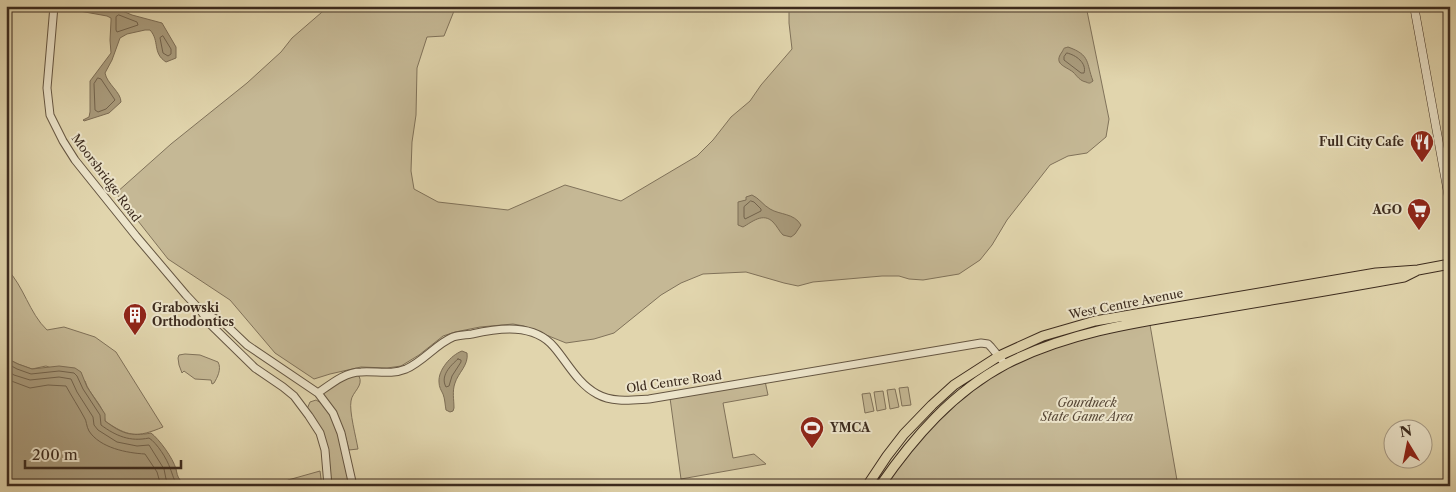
<svg xmlns="http://www.w3.org/2000/svg" width="1456" height="492" font-family="'Libre Caslon Text',serif">
<style>
.green{fill:#c5b895;stroke:#80725a}
.water{fill:#a99b7c;stroke:#7d6e56}
.lines{fill:none;stroke-linecap:round;stroke-linejoin:round}
.shore{stroke:#72634d;stroke-width:1}
.tertiary-casing{stroke:#655642;stroke-width:9}
.secondary-casing{stroke:#3c2b1e;stroke-width:9}
.primary-casing{stroke:#3c2b1e;stroke-width:11}
.tertiary{stroke:#ece4ca;stroke-width:7}
.secondary{stroke:#ece4ca;stroke-width:8}
.primary{stroke:#e1d5ad;stroke-width:9}
.labels{text-anchor:middle;stroke-width:4;stroke-linejoin:round;paint-order:stroke}
.poi-label{font-size:12px;font-weight:bold;fill:#3c2b1e;stroke:#ece4ca;text-anchor:end}
.street-label{font-size:12px;fill:#3c2b1e;stroke:#ece4ca}
.park-label{font-size:12px;font-style:italic;fill:#574736;stroke:#ece4ca}
</style>
<rect width="100%" height="100%" fill="#e1d5ad"/>
<filter id="stains"><feTurbulence type="fractalNoise" baseFrequency=".004" numOctaves="4"/><feColorMatrix values="0 0 0 0 .2 0 0 0 0 .09 0 0 0 0 .02 0 0 0 .5 -.17"/></filter>
<radialGradient id="worn" r=".72"><stop offset=".6" stop-color="#630" stop-opacity="0"/><stop offset="1" stop-color="#630" stop-opacity=".3"/></radialGradient>
<path class="green" d="M329 6H456L444 36 427 37 417 68 416 115 412 142 411 171 414 189 438 202 508 210 565 185 621 201 697 156 713 140 731 117 750 101 761 85 792 49 789 23V6H1086L1109 119 1106 137 1087 153 1068 156 1050 165 1007 220 992 245 980 260 959 274 923 280 909 279 899 276H882L813 282 798 286 784 283 746 272 703 274 681 283 661 295 614 333 594 339 566 343 524 326 513 324 480 327 455 332 443 336 419 355 401 366 387 368 361 367 330 374 314 379 275 353 230 300 168 259 116 193 171 144 247 83 281 52 292 38Z
M6 268C24 286 29 313 47 330L64 327 95 337 116 352 163 427C137 438 128 437 105 421 105 406 89 395 85 381L46 366 32 369 18 364 6 358Z
M1149 319 1178 486H880L948 401 1047 343Z
M185 354 200 355 218 362C222 369 217 378 214 383L212 384 211 380 195 379 184 371 182 373 179 365 178 358 179 355Z
M356 375 359 376C364 386 352 392 351 401 349 411 356 437 358 449L349 450 344 431 323 396 324 391 341 379Z
M765 381 768 395 723 403 733 458 754 454 766 464 681 479 670 398Z
M908 387 911 405 902 406 899 388Z
M895 389 899 407 890 409 887 390Z
M883 391 886 409 877 411 874 392Z
M870 393 874 411 865 413 862 394Z
M316 400C337 409 345 464 350 486H331L327 452 307 409 310 402Z
M320 471 322 486H279L288 480Z"/>
<path class="water" d="M71 6H111L132 15 162 23 176 47V58L166 62C152 53 160 41 150 30H145L127 34 120 38 112 60 105 73C107 84 121 92 121 102L109 113 84 121 83 120 89 117 90 112V81L111 53 110 40 111 21V18L107 16 74 10Z
M1068 47C1091 55 1086 63 1093 81 1090 83 1090 84 1086 82 1080 81 1077 76 1073 72 1065 66 1053 64 1062 52 1065 47 1062 49 1068 47Z
M752 195C759 198 763 205 770 209 780 215 794 213 801 225L795 234 791 237 783 235C779 231 777 226 773 222 763 212 752 222 743 227L738 225V202L746 200V197Z
M462 351 467 353C469 365 458 373 455 383 452 391 454 400 454 408L453 411 450 412 446 410C445 405 445 399 443 394 441 390 439 387 439 382 438 370 451 355 462 351Z
M6 358 18 364 32 369 59 366 75 368 81 372 87 387 105 414V421C121 433 130 437 151 433 159 439 173 458 176 469 177 473 177 476 180 480 182 482 187 484 190 486H6Z"/>
<g class="lines">
<path class="shore" d="M119 15 137 22 138 25 117 32 116 30V17Z
M163 36 171 49V54L168 56 163 53 160 38Z
M1067 53C1076 55 1087 63 1084 73H1081L1064 60V57Z
M98 78 101 79 115 100 106 109 98 112 95 110 94 84Z
M751 201 754 202 761 209V211L745 219 744 217V207Z
M458 359 461 360V362L452 376 449 386 446 387C440 376 450 366 458 359Z
M6 363 17 369 31 374 59 371 74 373 77 376 83 389 100 415 101 425C116 436 130 442 149 438 157 443 167 459 170 468 173 475 173 480 179 486
M6 370 14 375 30 380 59 377 71 379 77 392 93 417 94 425 98 430 117 442 137 446 149 445 164 469 166 479 170 486
M6 379 30 388 48 385 66 386C72 397 78 406 84 417 87 421 86 426 89 431 100 448 127 453 145 454L157 472 161 486"/>
<g class="tertiary-casing">
<path id="tertiary" d="M54 6 47 88 50 115 63 141 75 160 136 236 186 295 201 311 210 324 255 368 283 387 294 396 309 416 320 433 325 450 328 486
M203 312 225 324 247 345 318 393 333 413 341 433 353 486
M318 393C331 384 345 372 361 372 377 371 391 375 406 369 424 361 436 344 453 337 459 335 466 335 472 334 499 328 534 323 554 347 567 362 578 384 597 394 613 403 632 400 649 399L981 343 988 344 991 347 1005 364"/>
</g>
<g class="secondary-casing">
<path id="secondary" d="M1414 6 1450 204"/>
</g>
<g class="primary-casing">
<path id="primary" d="M867 486 887 456 904 434 932 405 954 385 999 356 1043 336 1095 321 1136 314 1376 273 1418 270 1450 264
M880 486C914 437 953 392 1006 364 1068 332 1138 322 1206 311 1272 300 1338 289 1404 277L1416 271"/>
</g>
<use href="#tertiary" class="tertiary"/>
<use href="#secondary" class="secondary"/>
<use href="#primary" class="primary"/>
</g>
<defs>
<g id="restaurant-pin" transform="scale(1.25)"><path d="M0 17L-7.5 6A9.5 9.5 0 1 1 7.5 6Z" fill="#8f2418" stroke="#ece4ca"/><path d="M-5-6h1v4h1v-4h1v4h1v-4h1v5L-1.5 .5V6h-2V.5L-5-1ZM5-6V6H3V1.5H1.5Q1.5-4 5-6Z" fill="#fff"/></g>
<g id="supermarket-pin" transform="scale(1.25)"><path d="M0 17L-7.5 6A9.5 9.5 0 1 1 7.5 6Z" fill="#8f2418" stroke="#ece4ca"/><path d="M-6-5.5h2.5l.6 2H6L4.5 2H-2.5L-4.4-4H-6ZM-1.5 3.2a1.3 1.3 0 1 0 .1 0ZM3 3.2a1.3 1.3 0 1 0 .1 0Z" fill="#fff"/></g>
<g id="building-pin" transform="scale(1.25)"><path d="M0 17L-7.5 6A9.5 9.5 0 1 1 7.5 6Z" fill="#8f2418" stroke="#ece4ca"/><path d="M-4-6H4V6H1V3H-1V6H-4ZM-2.5-4.3h1.7v1.8h-1.7ZM.8-4.3h1.7v1.8H.8ZM-2.5-1h1.7V.8h-1.7ZM.8-1h1.7V.8H.8Z" fill="#fff"/></g>
<g id="stadium-pin" transform="scale(1.25)"><path d="M0 17L-7.5 6A9.5 9.5 0 1 1 7.5 6Z" fill="#8f2418" stroke="#ece4ca"/><path d="M0-5a6.5 5 0 1 0 0 10a6.5 5 0 1 0 0-10ZM-3.5-1.8h7v3.6h-7Z" fill="#fff"/></g>
</defs>
<g fill-rule="evenodd">
<use href="#restaurant-pin" x="1422" y="142"/>
<use href="#supermarket-pin" x="1419" y="210"/>
<use href="#building-pin" x="135" y="315"/>
<use href="#stadium-pin" x="812" y="428"/>
</g>
<g class="labels">
<g class="poi-label">
<text x="1404" y="146">Full City Cafe</text>
<text x="1402" y="214">AGO</text>
<text x="152" y="312" text-anchor="start">Grabowski<tspan x="152" dy="14">Orthodontics</tspan></text>
<text x="830" y="432" text-anchor="start">YMCA</text>
</g>
<g class="street-label">
<text transform="translate(106 178) rotate(53)" y="4">Moorsbridge Road</text>
<text transform="translate(1126 304) rotate(-11)" y="4">West Centre Avenue</text>
<text transform="translate(674 382) rotate(-8)" y="4">Old Centre Road</text>
</g>
<g class="park-label">
<text x="1087" y="407">Gourdneck<tspan x="1087" dy="14">State Game Area</tspan></text>
</g>
</g>
<rect width="1456" height="492" fill="none" stroke="#e1d5ad" stroke-width="25"/>
<rect x="8" y="8" width="1441" height="477" fill="none" stroke="#3c2b1e" stroke-width="2.5"/>
<rect x="12" y="12" width="1431" height="467" fill="none" stroke="#3c2b1e"/>
<g transform="translate(1408 444) rotate(350)"><circle r="24" fill="#ece4ca" stroke="#a69a85"/>
<path d="M0-4L9 19L0 12L-9 19Z" fill="#8f2418"/>
<text y="-8" font-size="14" font-weight="bold" text-anchor="middle" fill="#3c2b1e">N</text>
</g>
<path d="M25 460v8h156v-8" fill="none" stroke="#3c2b1e" stroke-width="2.5"/>
<text x="32" y="460" font-size="15" fill="#3c2b1e" stroke="#ece4ca" stroke-width="4" paint-order="stroke">200 m</text>
<rect width="100%" height="100%" filter="url(#stains)"/>
<rect width="100%" height="100%" fill="url(#worn)"/>
</svg>
